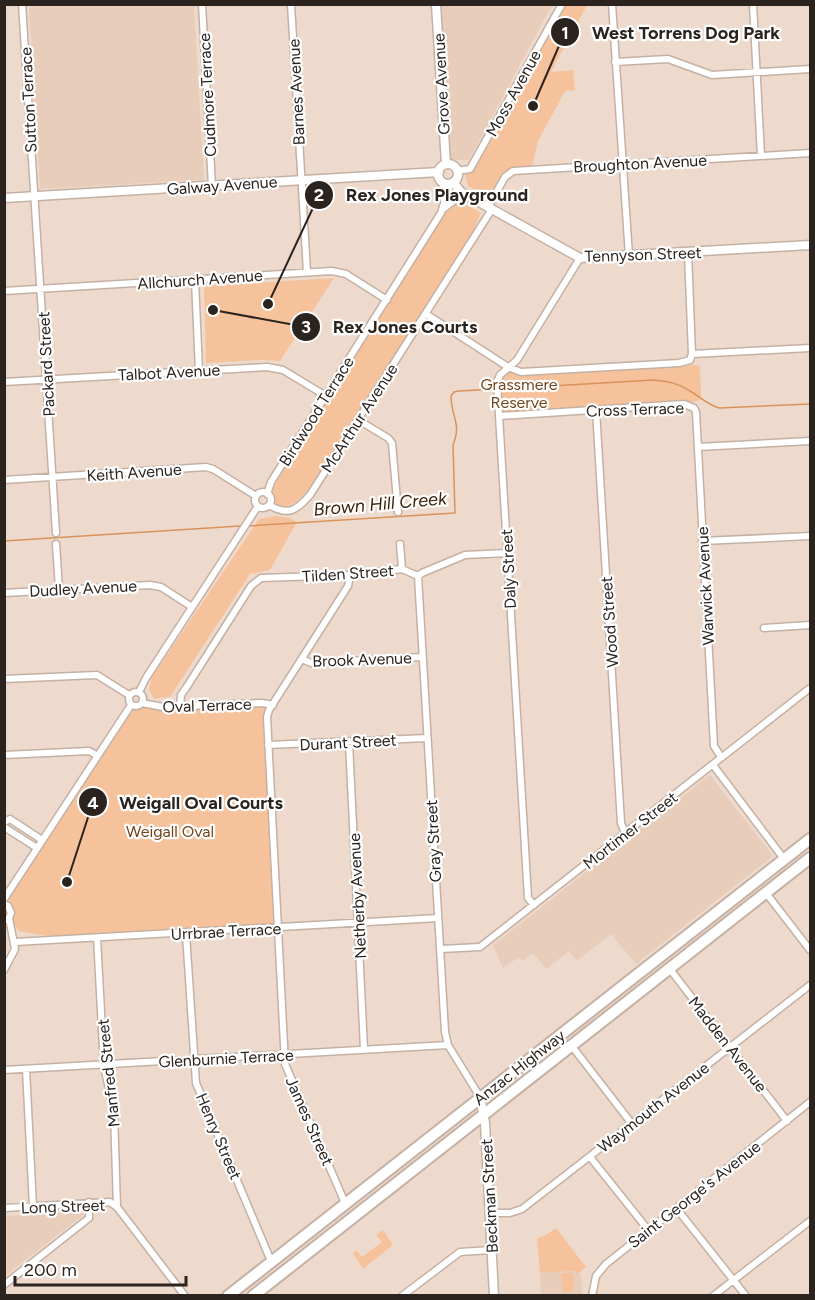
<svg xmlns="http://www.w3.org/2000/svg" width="815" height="1300" font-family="Figtree,sans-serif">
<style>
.built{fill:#e7cdba}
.green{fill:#f6c29b}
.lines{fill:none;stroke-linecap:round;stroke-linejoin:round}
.stream{stroke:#d9935a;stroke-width:1.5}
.minor-casing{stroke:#c4b1a4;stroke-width:9}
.tertiary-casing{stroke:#c4b1a4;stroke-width:11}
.trunk-casing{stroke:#c4b1a4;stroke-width:14}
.minor{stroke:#fff;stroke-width:6}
.tertiary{stroke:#fff;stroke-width:8}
.trunk{stroke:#fff;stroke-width:10}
.labels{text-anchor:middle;stroke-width:4.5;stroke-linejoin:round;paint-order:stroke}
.street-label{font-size:16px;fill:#2a231e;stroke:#fff}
.park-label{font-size:16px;fill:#73441a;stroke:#fff}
.water-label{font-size:18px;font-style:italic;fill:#3e2108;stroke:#fff}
.leader{fill:none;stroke:#2a231e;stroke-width:2}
.callout-dot{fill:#2a231e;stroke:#fff;stroke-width:2}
.mark-label{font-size:18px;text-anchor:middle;font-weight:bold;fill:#fff}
.callout-label{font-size:18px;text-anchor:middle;font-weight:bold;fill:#2a231e;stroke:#fff;stroke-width:4.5;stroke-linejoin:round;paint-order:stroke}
</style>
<rect width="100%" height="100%" fill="#eedacc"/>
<path class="built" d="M72 4 194 5 204 180 40 189 29 7Z
M440 5H552L469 160H451Z
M710 775 773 856 636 964 611 934 577 961 569 951 546 969 533 953 523 961 519 957 503 968 493 945Z
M81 1211 83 1215 5 1276V1216Z
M574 1271 581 1275 582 1295H541L540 1273Z"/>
<path class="green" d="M566 5H587L551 72 573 70 575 90 565 91 538 141 532 166C502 168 506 170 489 194L487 196 468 186 465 174 471 172 476 167Z
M451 202H461L481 213 473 231 310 488C300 498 290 512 276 504L272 492 276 483Z
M334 278 280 361 262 360 206 363 204 286Z
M679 363 700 366 701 400 684 404 499 416 498 379 508 367 521 372Z
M275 516 290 518 297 522 270 570 250 574 170 697 154 699 149 689 152 677 259 519Z
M142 703 163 707 273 705 267 717 277 928 97 938 39 935 19 931C6 915 8 909 11 889L131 705 137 706Z
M556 1228 586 1267 578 1274 574 1271 540 1273 537 1238 544 1236Z
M383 1230 393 1245 363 1269 353 1253 356 1250 362 1257 382 1242 376 1235Z
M561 1273H573L574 1291 562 1292Z"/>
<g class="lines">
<path class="stream" d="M501 389 653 380C667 381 678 383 690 391 700 397 708 405 719 408L810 404
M248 526 455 513 453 445C462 423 451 417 451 396L454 392 459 391 496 389
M4 541 240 526"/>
<g class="minor-casing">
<path id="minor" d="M22 4 56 533
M202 4 212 186
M291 4 307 272
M612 4 629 256
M753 4 761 156
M615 62 668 59 712 75 810 69
M457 171 470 169 562 4
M443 182 444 200
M488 207 505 177 513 171 810 153
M688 253 692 354
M195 280 199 371
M4 291 332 271 346 274 387 300
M426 314 508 367 521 372 679 363 690 360 692 354
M692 354 810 348
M4 382 267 367 283 370 326 396
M596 410 621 823 625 833
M499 416 684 404 694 408 696 412 714 746 721 757
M358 420 388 438 392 443 398 512
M698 447 810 441
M4 480 206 467 213 469 256 496
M255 500a8 8 0 1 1 16 0a8 8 0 1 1-16 0Z
M267 494 271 482 441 213 451 183
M269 505C288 516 296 511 310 495L492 209
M702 541 810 536
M56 544 59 589
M400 544 402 569
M418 576 445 1032 448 1045 480 1097
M4 593 150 585 161 587 192 607
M764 628 810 625
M302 659 311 663 422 657
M4 679 97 675 129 695
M129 699a7 7 0 1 1 14 0a7 7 0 1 1-14 0Z
M139 692 146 678 258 506
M142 703 163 707 262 703 273 705
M180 707 181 695 186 688 251 586 261 578 350 575 402 569 418 576 422 573 465 555 507 553
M349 743 364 1049
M268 745 427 738
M4 755 89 751 96 755
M713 765 784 859
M4 822 10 819 42 840
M4 827 37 848
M766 893 810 950
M4 899 131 705
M4 904 8 906 11 913 9 918 4 921
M534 905 528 898 497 382 500 375 517 360 580 258
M186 934 196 1083 271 1261
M97 938 104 1066 114 1112 117 1207
M15 942 438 918
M441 949 480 947 810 688
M669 968 787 1121
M4 970 15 949 9 918
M571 1045 632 1124
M26 1069 33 1206
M4 1070 448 1045
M590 1157 649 1231
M345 1203 285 1064 267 717 269 710 348 586 350 575
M4 1208 110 1202 117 1207 185 1296
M677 1209 746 1296
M490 1213H510L522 1209 810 985
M4 1285 89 1218V1202
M402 1296 460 1252 491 1250
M592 1296 596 1276 606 1264 810 1102
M713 1296 810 1221"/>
</g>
<g class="tertiary-casing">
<path id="tertiary" d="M436 4 446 164
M438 174a10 10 0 1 1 20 0a10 10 0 1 1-20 0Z
M453 182 461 192 580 258 810 245
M4 198 439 172
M444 207 457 197 467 196
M480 1097 485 1123 494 1296"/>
</g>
<g class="trunk-casing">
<path id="trunk" d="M228 1296 810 839
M253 1296 810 858"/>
</g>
<use href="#minor" class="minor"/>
<use href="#tertiary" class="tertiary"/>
<use href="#trunk" class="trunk"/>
</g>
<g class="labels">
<g class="street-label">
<text transform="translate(441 84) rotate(-93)" y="6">Grove Avenue</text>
<text transform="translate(296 92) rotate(-93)" y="6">Barnes Avenue</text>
<text transform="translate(513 93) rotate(-61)" y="6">Moss Avenue</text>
<text transform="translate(207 95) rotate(-93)" y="6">Cudmore Terrace</text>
<text transform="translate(28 100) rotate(-93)" y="6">Sutton Terrace</text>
<text transform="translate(640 163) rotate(-3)" y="6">Broughton Avenue</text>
<text transform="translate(222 185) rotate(-4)" y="6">Galway Avenue</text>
<text transform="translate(643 254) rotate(-2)" y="6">Tennyson Street</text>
<text transform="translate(200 279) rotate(-4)" y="6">Allchurch Avenue</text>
<text transform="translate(46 364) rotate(-93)" y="6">Packard Street</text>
<text transform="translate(169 372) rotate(-3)" y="6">Talbot Avenue</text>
<text transform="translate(635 409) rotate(-2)" y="6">Cross Terrace</text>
<text transform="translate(316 411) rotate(-58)" y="6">Birdwood Terrace</text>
<text transform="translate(359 418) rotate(-57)" y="6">McArthur Avenue</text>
<text transform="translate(134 472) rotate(-4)" y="6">Keith Avenue</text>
<text transform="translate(508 569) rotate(-93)" y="6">Daly Street</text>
<text transform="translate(348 573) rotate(-4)" y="6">Tilden Street</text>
<text transform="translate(705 586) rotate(-93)" y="6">Warwick Avenue</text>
<text transform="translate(83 588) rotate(-3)" y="6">Dudley Avenue</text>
<text transform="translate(609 622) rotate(-94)" y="6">Wood Street</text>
<text transform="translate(362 659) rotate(-2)" y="6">Brook Avenue</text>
<text transform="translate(207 705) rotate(-2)" y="6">Oval Terrace</text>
<text transform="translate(348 742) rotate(-3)" y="6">Durant Street</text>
<text transform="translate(630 830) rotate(-38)" y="6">Mortimer Street</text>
<text transform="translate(433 841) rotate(-93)" y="6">Gray Street</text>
<text transform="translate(357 896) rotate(-93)" y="6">Netherby Avenue</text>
<text transform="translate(226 931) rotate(-3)" y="6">Urrbrae Terrace</text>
<text transform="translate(728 1044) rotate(52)" y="6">Madden Avenue</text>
<text transform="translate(226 1058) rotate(-3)" y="6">Glenburnie Terrace</text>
<text transform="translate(519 1067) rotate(-38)" y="6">Anzac Highway</text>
<text transform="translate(108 1073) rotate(-96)" y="6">Manfred Street</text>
<text transform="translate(653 1107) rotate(-38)" y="6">Waymouth Avenue</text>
<text transform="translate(310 1121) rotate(66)" y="6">James Street</text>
<text transform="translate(219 1136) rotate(67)" y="6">Henry Street</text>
<text transform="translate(694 1194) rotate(-38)" y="6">Saint George's Avenue</text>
<text transform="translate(489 1196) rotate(-93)" y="6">Beckman Street</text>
<text transform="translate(63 1206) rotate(-2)" y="6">Long Street</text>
</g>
<g class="park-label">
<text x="519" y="390">Grassmere<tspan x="519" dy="18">Reserve</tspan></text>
<text x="170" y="837">Weigall Oval</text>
</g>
<g class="water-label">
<text transform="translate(380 504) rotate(-5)" y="6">Brown Hill Creek</text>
</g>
</g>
<path class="leader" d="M533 106L565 32M268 304L319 195M213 310L306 327M67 882L93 802"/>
<g class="callout-dot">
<circle cx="533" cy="106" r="6"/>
<circle cx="268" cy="304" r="6"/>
<circle cx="213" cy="310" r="6"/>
<circle cx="67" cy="882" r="6"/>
<circle cx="565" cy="32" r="15"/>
<circle cx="319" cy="195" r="15"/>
<circle cx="306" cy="327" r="15"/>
<circle cx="93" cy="802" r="15"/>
</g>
<g class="mark-label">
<text x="565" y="39">1</text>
<text x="319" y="201">2</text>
<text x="306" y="333">3</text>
<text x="93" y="809">4</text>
</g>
<g class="callout-label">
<text x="686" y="39">West Torrens Dog Park</text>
<text x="437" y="201">Rex Jones Playground</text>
<text x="405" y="333">Rex Jones Courts</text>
<text x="201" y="809">Weigall Oval Courts</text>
</g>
<rect width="815" height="1300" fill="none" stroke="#2a231e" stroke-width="12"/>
<path d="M15 1276v9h171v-9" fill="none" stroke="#2a231e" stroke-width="3"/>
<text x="24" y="1276" font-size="18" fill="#2a231e" stroke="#ffffff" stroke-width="4.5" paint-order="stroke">200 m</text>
</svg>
